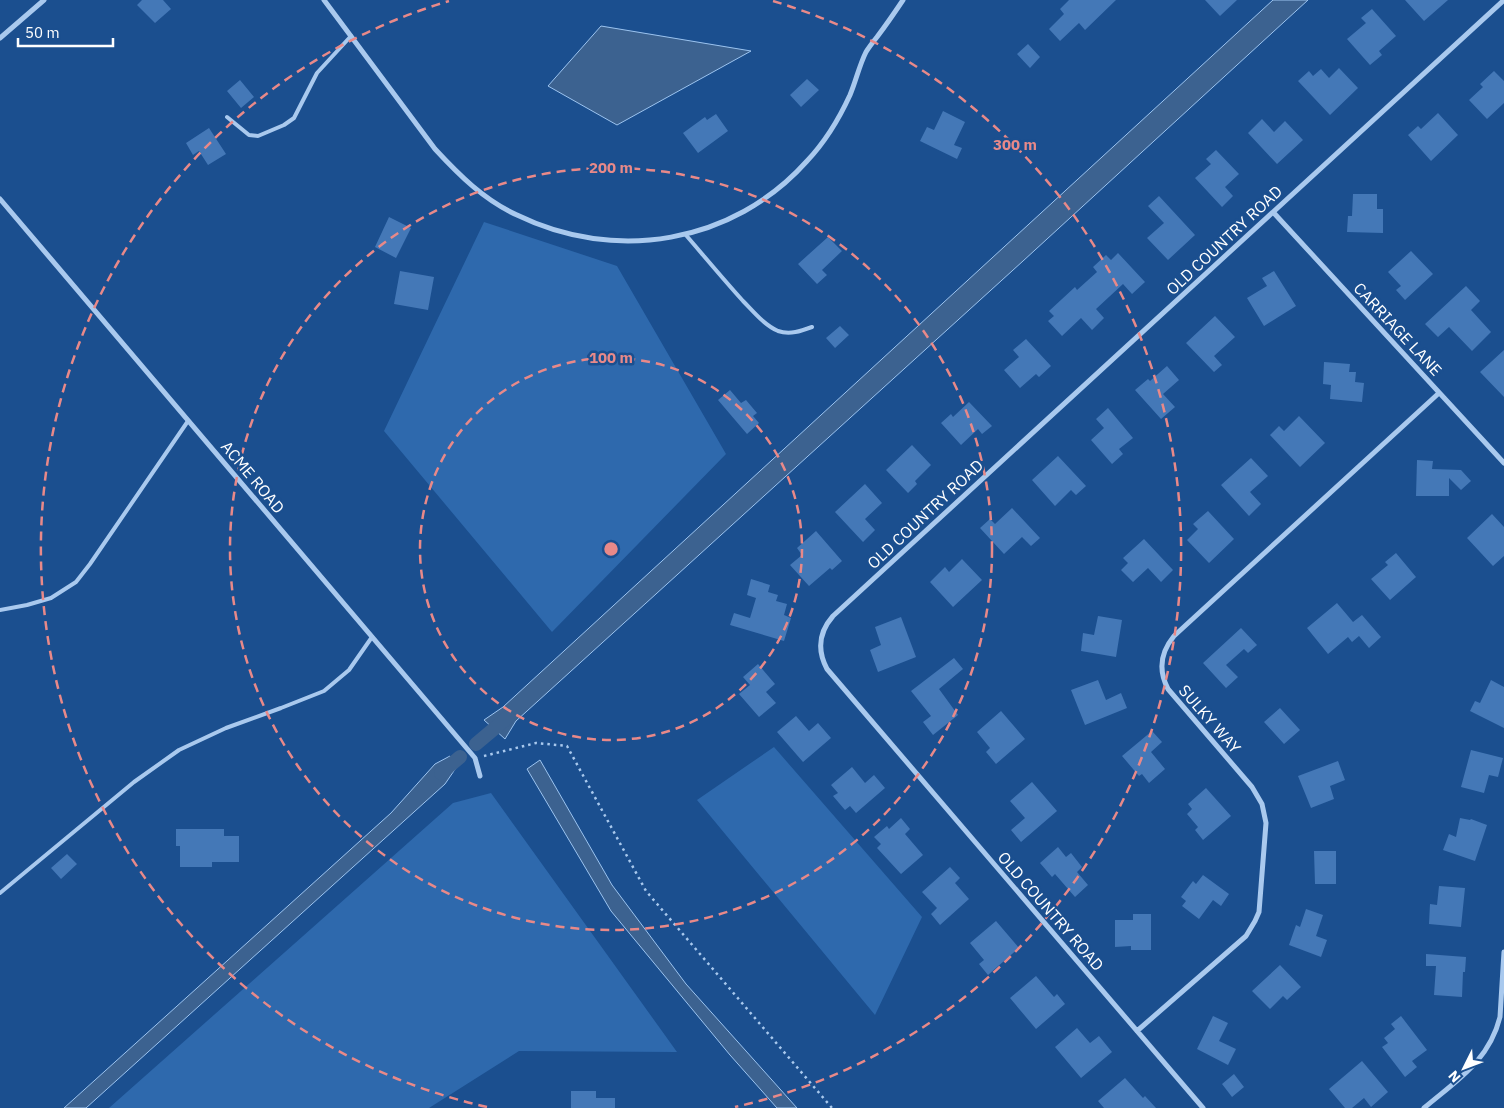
<svg xmlns="http://www.w3.org/2000/svg" width="1504" height="1108" font-family="'IBM Plex Sans',sans-serif">
<style>
.green{fill:#2e69ad}
.water{fill:#3c6290;stroke:#9cc4f0}
.lines{fill:none;stroke-linecap:round;stroke-linejoin:round}
.canal{stroke:#3c6290;stroke-width:14}
.building{fill:#4478b7}
.path{stroke:#a9c9ee;stroke-width:2.5;stroke-dasharray:2.5 4;stroke-linecap:butt}
.lane{stroke:#a9c9ee;stroke-width:4}
.street{stroke:#a9c9ee;stroke-width:5}
.ring{fill:none;stroke:#e88989;stroke-width:2.5;stroke-dasharray:9 6}
.labels{text-anchor:middle;stroke-width:5;stroke-linejoin:round;paint-order:stroke}
.street-label{font-size:16px;fill:#fff;stroke:#1b4f8f}
.centre{fill:#e88989;stroke:#1b4f8f;stroke-width:2.5}
.ring-label{font-size:15px;text-anchor:middle;font-weight:bold;fill:#e88989;stroke:#1b4f8f;stroke-width:5;stroke-linejoin:round;paint-order:stroke}
</style>
<rect width="100%" height="100%" fill="#1b4f8f"/>
<path class="green" d="M484 222 617 266 726 454 552 632 384 431Z
M774 747 922 917 875 1015 697 800Z
M491 793 677 1052 519 1051 429 1108H109L453 803Z"/>
<path class="water" d="M1273 0H1308L1023 261 516 721 505 739 484 720 503 707Z
M601 26 751 51 617 125 548 86Z
M450 756 458 765 445 784 86 1108H64L391 813 435 764Z
M540 760 612 885 686 984 797 1108H777L730 1055 611 911 527 769Z"/>
<g class="lines">
<path class="canal" d="M476 744 508 717
M441 773 460 757"/>
</g>
<path class="building" d="M142 0H163L171 9 155 23 137 5Z
M1069 0H1116L1085 30 1079 23 1060 41 1049 29 1064 14 1060 9Z
M1205 0H1237L1220 16Z
M1405 0H1448L1424 21Z
M1372 9 1396 36 1379 51 1382 55 1370 65 1347 39 1366 23 1361 18Z
M1028 44 1040 57 1030 68 1017 54Z
M1339 68 1358 88 1330 115 1298 81 1309 71 1313 76 1321 69 1329 78Z
M1494 71 1504 81V103L1487 119 1469 100 1483 87 1480 84Z
M807 79 819 90 801 107 790 95Z
M240 80 254 97 241 108 227 91Z
M943 111 965 122 954 145 962 148 957 159 920 141 927 127 934 130Z
M1438 113 1458 135 1431 161 1408 135 1418 126 1421 129Z
M716 114 728 131 698 153 683 133 705 117 707 120Z
M1262 119 1274 132 1285 121 1303 140 1277 164 1248 133Z
M209 128 226 154 208 165 199 151 193 155 186 143Z
M1216 150 1239 174 1225 187 1233 196 1222 207 1195 178 1211 164 1206 159Z
M1353 194H1377V209H1383V233L1347 232 1348 216H1352Z
M1159 196 1195 235 1168 260 1147 238 1164 223 1148 206Z
M389 217 411 228 396 258 375 247Z
M828 237 842 251 822 270 827 275 817 284 798 264Z
M1411 251 1433 274 1405 300 1396 290 1401 286 1388 272Z
M1118 253 1145 282 1132 294 1123 284 1096 309 1104 318 1092 330 1081 318 1062 336 1048 321 1054 316 1049 311 1075 287 1077 290 1097 272 1093 267 1106 255 1111 260Z
M400 271 434 277 428 310 394 304Z
M1274 271 1296 306 1264 326 1247 298 1267 286 1262 278Z
M1466 286 1480 301 1471 310 1491 332 1472 351 1449 327 1438 337 1425 324Z
M1215 316 1235 337 1214 356 1222 365 1214 372 1186 343Z
M840 326 849 335 835 348 826 338Z
M1026 339 1051 366 1039 377 1036 374 1020 388 1004 370 1019 357 1013 350Z
M1504 350V397L1480 372Z
M1324 362 1350 364 1349 372H1356L1355 382 1364 383 1362 402 1330 399 1331 385 1323 384Z
M1167 366 1179 380 1163 394 1175 407 1161 419 1135 390 1148 379 1150 381Z
M730 390 741 403 746 400 757 413 753 416 759 423 747 434 718 400Z
M969 402 992 426 982 434 978 429 961 445 941 423 951 414 953 417Z
M1108 408 1133 438 1119 449 1123 454 1112 464 1091 440 1104 428 1096 419Z
M1299 416 1325 443 1300 467 1270 435 1279 426 1284 431Z
M912 445 931 465 915 481 917 484 908 493 886 470Z
M1058 456 1086 486 1076 495 1071 490 1055 506 1032 480Z
M1251 458 1268 476 1250 492 1261 504 1249 516 1221 485Z
M1417 460 1433 461 1432 469 1461 470 1471 481 1461 490 1449 478V496H1416Z
M865 484 882 503 865 519 875 530 863 542 835 512Z
M1012 508 1040 538 1031 546 1022 537 1004 554 980 528 990 519 995 524Z
M1208 511 1234 539 1209 563 1187 540 1198 529 1193 524Z
M1492 514 1504 527V556L1493 566 1467 538Z
M816 531 842 561 832 570 830 568 809 586 790 565 802 555 797 548Z
M1144 539 1173 570 1161 582 1148 568 1133 582 1121 570 1128 563 1123 558Z
M1396 553 1416 577 1390 600 1371 579 1388 565 1385 562Z
M962 559 982 580 953 607 930 582 945 567 949 572Z
M751 579 770 585 768 592 778 595 776 601 787 604 784 615 791 618 784 641 730 625 734 613 750 618 756 598 747 595Z
M1337 603 1353 622 1362 615 1381 637 1369 648 1359 636 1352 642 1348 637 1328 654 1307 628Z
M1098 616 1122 620 1116 657 1081 651 1083 633 1094 635Z
M901 617 916 657 878 672 870 650 881 645 875 627Z
M1241 628 1257 645 1248 653 1244 649 1226 665 1238 677 1226 688 1203 663Z
M954 658 963 669 939 689 958 715 933 735 923 722 931 716 911 691Z
M758 664 775 684 766 692 776 703 759 717 739 694 750 685 743 677Z
M1098 680 1106 700 1121 693 1127 708 1085 725 1071 690Z
M1491 680 1504 687V728L1470 711 1475 701 1480 703Z
M1280 708 1300 730 1284 744 1264 722Z
M1001 711 1025 739 996 764 986 752 990 748 977 732Z
M796 716 809 731 818 723 831 738 803 762 777 732Z
M1152 731 1162 742 1151 752 1165 769 1149 783 1142 774 1139 776 1122 756Z
M1471 750 1503 758 1498 777 1489 775 1484 793 1461 787Z
M1338 761 1345 780 1330 786 1334 799 1311 808 1298 776Z
M852 767 865 783 874 775 885 788 856 813 850 806 845 810 833 796 838 793 831 785Z
M1032 782 1057 811 1021 842 1011 830 1025 818 1010 801Z
M1206 788 1231 816 1203 840 1195 830 1198 827 1187 814 1192 809 1188 804Z
M901 818 910 829 905 834 923 855 901 874 877 848 881 844 874 837 887 826 889 829Z
M1460 818 1470 820 1471 819 1487 825 1475 861 1443 850 1449 834 1456 837Z
M176 829H224V836H239V862H212V867H180V846H176Z
M1058 847 1066 857 1071 853 1082 867 1077 872 1088 885 1075 897 1055 874 1052 877 1040 863Z
M1314 851H1336V884H1315Z
M67 854 77 864 61 879 51 868Z
M950 867 960 878 955 883 969 899 940 925 931 914 937 908 922 892Z
M1203 875 1229 894 1221 906 1213 900 1199 919 1182 906 1186 901 1181 897 1193 881 1196 884Z
M1439 886 1465 888 1461 927 1429 924 1430 904 1437 905Z
M1306 909 1323 915 1316 936 1327 940 1321 957 1289 945 1296 925 1300 927Z
M1133 914H1151V950H1131V946L1115 947V920H1133Z
M996 921 1019 948 988 975 979 964 984 960 970 943Z
M1426 954 1466 957 1465 972H1463L1462 997 1434 995 1436 966H1426Z
M1280 965 1301 987 1287 1000 1283 996 1270 1009 1252 991Z
M1036 976 1054 997 1057 994 1065 1004 1036 1029 1010 998Z
M1213 1016 1228 1023 1219 1041 1236 1049 1228 1065 1197 1049Z
M1401 1016 1427 1050 1412 1061 1417 1067 1405 1077 1382 1047 1388 1043 1384 1038 1395 1029 1391 1024Z
M1077 1028 1090 1043 1099 1036 1112 1052 1081 1078 1055 1047Z
M1362 1061 1388 1092 1371 1107 1364 1098 1352 1108H1345L1329 1089Z
M1234 1074 1244 1087 1232 1097 1222 1084Z
M1125 1078 1143 1098 1145 1096 1156 1108H1104L1098 1101Z
M571 1091H596V1098H615V1108H571Z"/>
<g class="lines">
<path class="path" d="M484 756 536 743 567 746 646 891 832 1108"/>
<path class="lane" d="M227 117 249 135 258 136 284 125 294 118 317 73 351 36
M685 234C704 256 723 279 743 301 753 311 764 325 778 331 790 335 801 331 812 327
M0 610 27 605 51 598 76 582 90 564 188 421
M0 893 134 782 179 750 226 728 281 708 324 691 349 670 372 637"/>
<path class="street" d="M324 0 435 149C459 175 484 200 517 215 615 263 733 244 807 161 825 142 839 119 850 95 856 81 859 66 866 52 869 47 873 42 877 37 886 25 895 12 903 0
M0 38 44 0
M0 199 475 758 480 776
M1273 212 1504 463
M1137 1031 1246 936 1255 921 1259 912 1266 823 1262 804 1252 787 1168 689C1158 670 1160 653 1174 636L1439 393
M1203 1108 827 669C817 650 819 632 833 616L1504 0
M1424 1108C1457 1080 1489 1061 1500 1017L1504 952"/>
</g>
<g class="ring">
<circle cx="611" cy="549" r="191"/>
<circle cx="611" cy="549" r="381"/>
<path d="M487 1107A572 572 0 0 1 449 1M773 1A572 572 0 0 1 735 1107"/>
</g>
<g class="labels">
<g class="street-label">
<text transform="translate(1224 240) rotate(-43)" y="6">OLD COUNTRY ROAD</text>
<text transform="translate(1398 329) rotate(47)" y="6">CARRIAGE LANE</text>
<text transform="translate(253 477) rotate(50)" y="6">ACME ROAD</text>
<text transform="translate(925 514) rotate(-43)" y="6">OLD COUNTRY ROAD</text>
<text transform="translate(1210 719) rotate(49)" y="6">SULKY WAY</text>
<text transform="translate(1051 911) rotate(49)" y="6">OLD COUNTRY ROAD</text>
</g>
</g>
<circle cx="611" cy="549" r="8" class="centre"/>
<g class="ring-label">
<text x="1015" y="150">300 m</text>
<text x="611" y="173">200 m</text>
<text x="611" y="363">100 m</text>
</g>
<g transform="translate(1464 1068) rotate(228)" stroke="#1b4f8f" stroke-width="4" paint-order="stroke">
<path d="M0-4L9 19L0 12L-9 19Z" fill="#ffffff"/>
<text y="-8" font-size="14" font-weight="bold" text-anchor="middle" fill="#ffffff">N</text>
</g>
<path d="M18 38v8h95v-8" fill="none" stroke="#ffffff" stroke-width="2.5"/>
<text x="25" y="38" font-size="15" fill="#ffffff" stroke="#1b4f8f" stroke-width="4" paint-order="stroke">50 m</text>
</svg>
